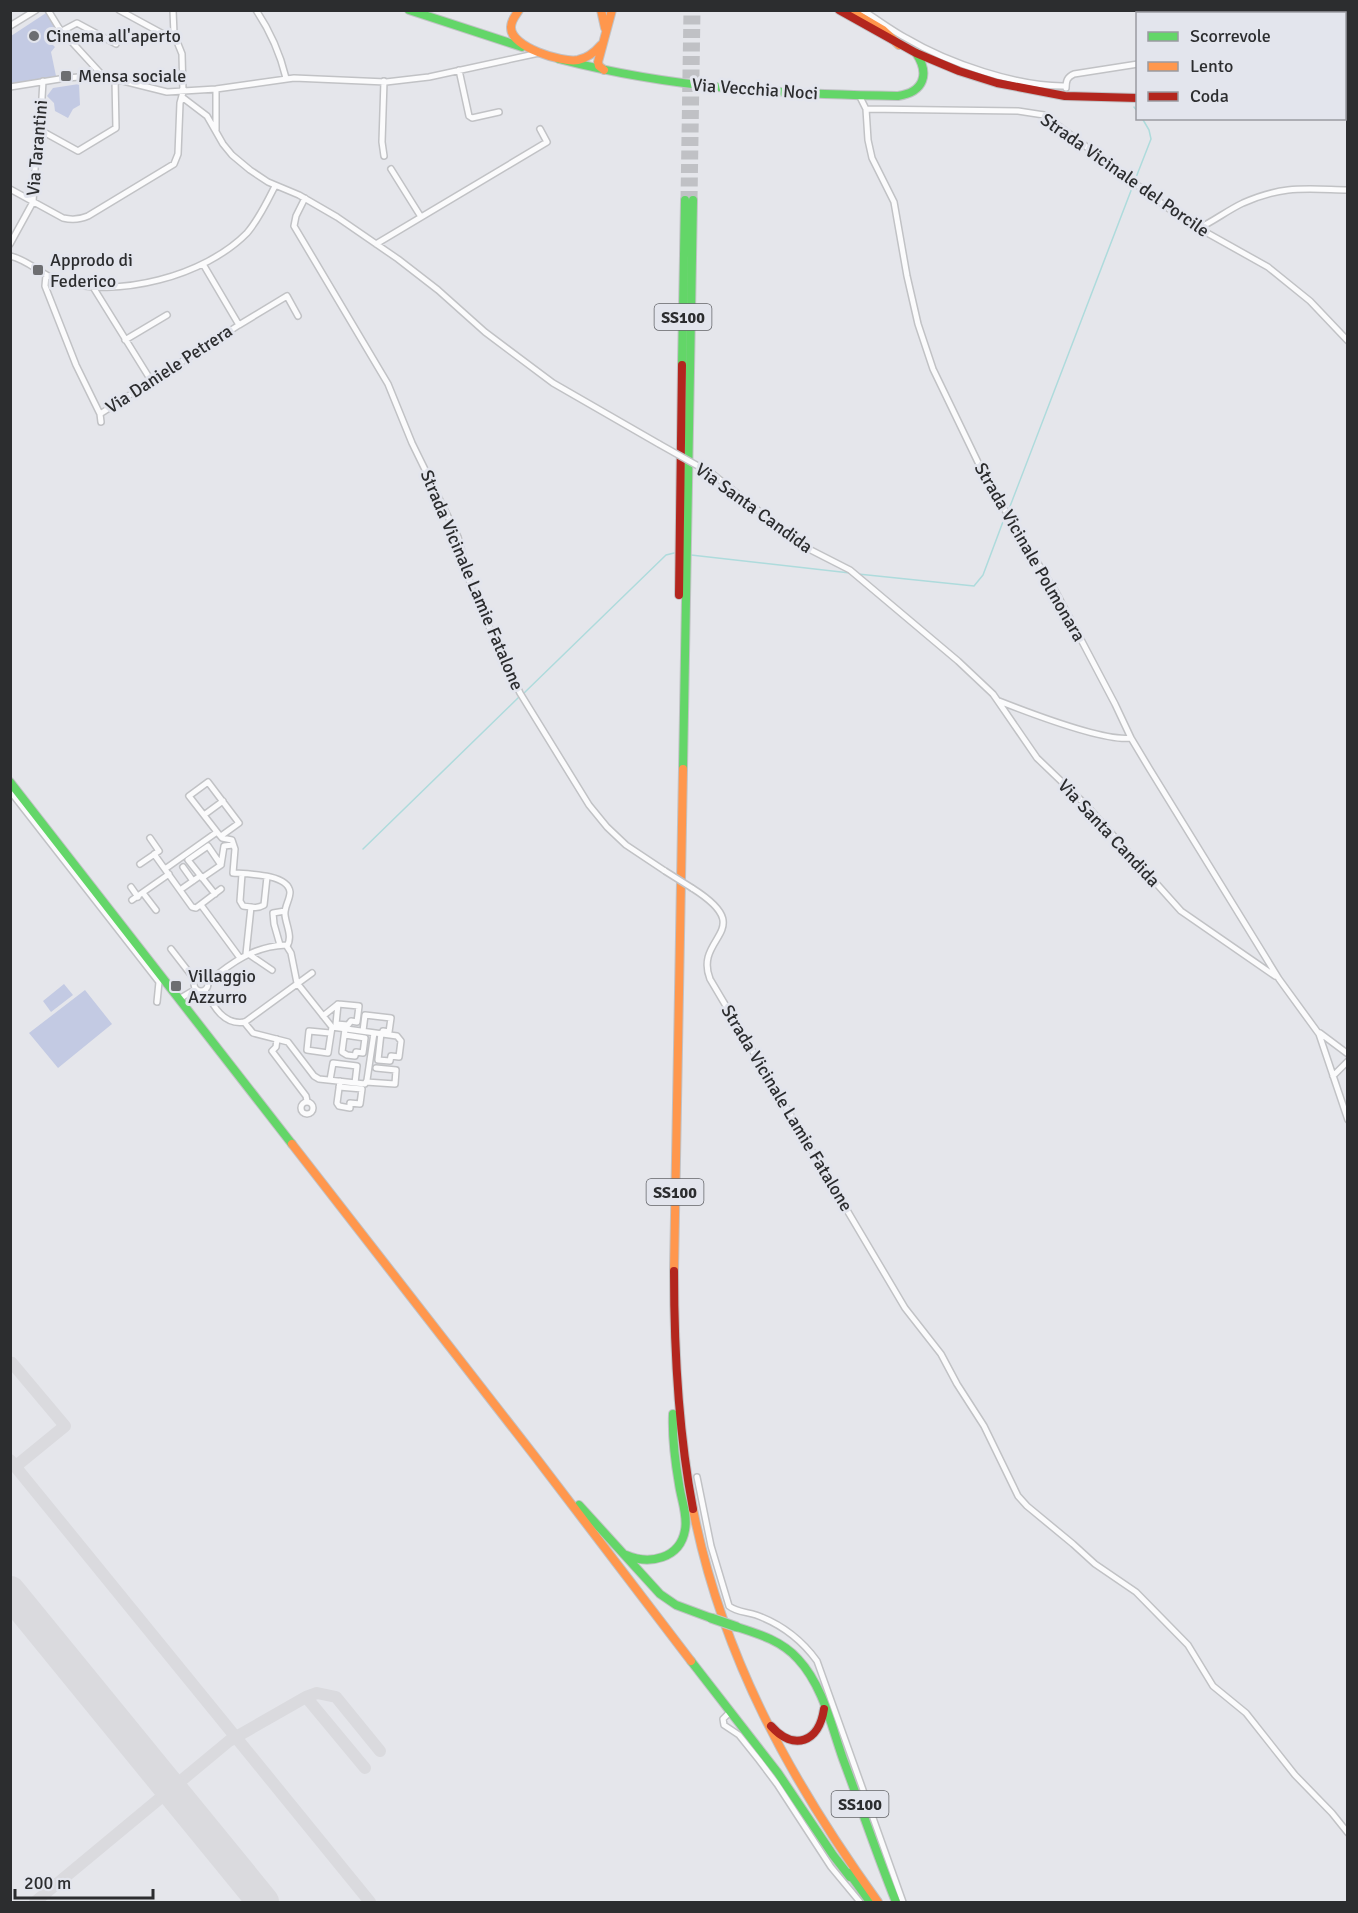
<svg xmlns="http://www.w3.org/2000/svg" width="1358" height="1913" font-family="Signika,sans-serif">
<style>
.green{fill:#c3cae3}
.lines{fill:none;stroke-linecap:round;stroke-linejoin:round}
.stream{stroke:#aedbdc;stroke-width:1.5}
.taxiway{stroke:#dadade;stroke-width:12}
.runway{stroke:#dadade;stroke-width:32}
.highway-tunnel{stroke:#c0c1c5;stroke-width:9;stroke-dasharray:9 4.5;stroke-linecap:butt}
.street-casing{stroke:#c1c2c5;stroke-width:8}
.fast-casing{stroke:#c1c2c5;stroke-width:10}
.slow-casing{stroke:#c1c2c5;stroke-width:10}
.jam-casing{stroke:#c1c2c5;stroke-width:10}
.street{stroke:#fbfbfc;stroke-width:5}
.fast{stroke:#63d668;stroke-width:8}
.slow{stroke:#ff974d;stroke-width:8}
.jam{stroke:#b3261e;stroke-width:8}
.street-bridge-casing{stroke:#c1c2c5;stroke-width:8;stroke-linecap:butt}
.fast-bridge-casing{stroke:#c3c4c6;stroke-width:11;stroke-linecap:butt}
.street-bridge{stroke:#fbfbfc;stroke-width:5}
.fast-bridge{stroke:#63d668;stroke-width:9}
.poi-dot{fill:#6d6e71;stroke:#e3e5ed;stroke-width:2}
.labels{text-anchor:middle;stroke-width:6;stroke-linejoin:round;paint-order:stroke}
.shield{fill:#e3e5ed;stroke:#636468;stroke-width:1.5}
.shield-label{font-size:16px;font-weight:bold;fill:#2c2d2f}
.poi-label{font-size:18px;fill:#2c2d2f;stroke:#e3e5ed;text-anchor:start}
.street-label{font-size:18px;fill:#2c2d2f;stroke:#e3e5ed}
</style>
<rect width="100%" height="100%" fill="#e5e6eb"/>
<path class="green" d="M46 13 59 34 50 42 55 47 51 52 56 76 11 84V36Z
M79 84 80 105 73 109 68 118 55 111 54 103 47 96 53 88Z
M64 984 73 995 51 1012 43 1001Z
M85 990 112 1024 58 1068 29 1033Z"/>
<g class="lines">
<path class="stream" d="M1134 107 1138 112
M1135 180 1151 139 1149 130 1142 118
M1009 509 1132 188
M691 555 850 573
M858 574 974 586 983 575 1004 519
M523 694 666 555 674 553
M363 849 519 697"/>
<path class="taxiway" d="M10 1364 12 1363 65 1426 16 1466
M10 1460 370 1902
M306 1697 365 1768
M35 1902 229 1741 306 1697 317 1693 336 1697 380 1751"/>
<path class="runway" d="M10 1592 263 1902"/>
<path class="highway-tunnel" d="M685 200 688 10
M693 200 696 10"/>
<g class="street-casing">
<path id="street" d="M48 10 59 28 103 76
M119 10 176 41
M256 10C270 31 280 53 286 78
M862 10C877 19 891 30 906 38 948 63 1018 87 1066 86
M1280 14 1291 10
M10 26 36 10
M62 31 77 23 116 44
M459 70 469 116 472 118 499 112
M10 87 66 78 93 76 115 79 167 92 216 89 294 78 386 82 429 77 539 53
M1066 88C1066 81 1067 77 1074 74L1138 64
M216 89V130
M859 95 866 109 868 140 872 158 894 202 907 276 918 324 933 369 987 481 1057 594 1115 704 1131 738 1149 768 1279 979 1319 1034 1348 1120
M182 97 207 116 223 144 232 155 250 170 268 182 299 195 337 217 398 259 438 290 485 332 553 383 659 444
M866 109 1018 111 1044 115 1184 220 1268 267 1310 301 1348 341
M40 130 78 151 116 128 115 79
M384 156 382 142 384 81
M391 169 421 217
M10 189 63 218C72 220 79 220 88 216L174 164 178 154 180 103 183 92 182 54 174 34 173 10
M305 198 296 216 294 226 388 384 412 443 458 537 472 590 520 693 589 805 607 827 626 845 665 871
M1199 228C1214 221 1228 210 1243 203 1284 185 1305 189 1348 190
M10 244 33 202 37 136 40 130 43 81
M376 244 547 142 540 129
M10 256C29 260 41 275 59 281 117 299 205 276 247 233 259 219 267 202 275 186
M203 264 239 325 287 296 298 316
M46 275 45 286 76 365 100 414 101 422
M93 287 152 382
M125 340 167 315
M100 414 239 325
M714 475 801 545 850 570 958 661 993 694 1037 758 1085 804 1181 911 1275 976
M999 701C1027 712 1104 742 1131 738
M10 791 159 982 157 1002
M204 815 223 801
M217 832 189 796 208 782 239 823 221 836
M154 854 192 907 196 908 221 889
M140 864 159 851 150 838
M183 867 193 881
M165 869 217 832 222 838 232 840 235 849 233 873C248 874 288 874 290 892 290 900 284 907 285 915 286 925 293 937 287 946
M242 874 240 901 243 906C251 907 257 909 264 905L267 877
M202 878 221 865 224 846 233 845
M131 887 138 897
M692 888C760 931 693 936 710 979L905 1308 941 1354 957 1384 984 1426 1018 1496 1027 1506 1073 1544 1095 1564 1136 1592 1188 1645 1213 1686 1246 1713 1295 1775 1332 1813 1348 1833
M180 890 200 876
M143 893 156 910
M215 894 188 860 208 846 221 865
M132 900 169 874
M201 905 240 958
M280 945 274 924 273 913 285 911
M171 949 195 980
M247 953 272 970
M246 954 251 907
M194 984a7 7 0 1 1 14 0a7 7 0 1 1-14 0Z
M208 982C231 963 254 946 286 945L291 953 297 983 332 1027 397 1036 401 1041 399 1057 391 1056 390 1061 378 1060 381 1033
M205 990C213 1006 224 1026 245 1022L312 973
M179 999 196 989
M323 1016 338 1004 359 1006 357 1022 351 1021 348 1025 336 1024 338 1004
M244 1022 253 1033 288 1042 314 1076 319 1079 365 1084 367 1080 374 1033
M363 1031 365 1015 391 1018 389 1032 383 1031
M330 1033 309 1031 307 1050 328 1053 332 1027
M1320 1033 1348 1054
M345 1035 365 1038 363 1053 356 1052 355 1056 347 1055 342 1052 345 1029
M277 1039 276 1047 272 1051 306 1096 307 1101
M1333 1076 1348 1061
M330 1080 333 1063 357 1066 355 1083
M366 1082 395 1084 396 1070 376 1068
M339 1087 362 1089 360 1104 350 1103V1108L339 1106 337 1103 340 1081
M301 1108a6 6 0 1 1 12 0a6 6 0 1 1-12 0Z
M697 1477 711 1546 729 1606C736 1612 747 1612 756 1615 781 1624 801 1639 817 1661L903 1902
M730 1712 723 1719 724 1725 739 1735 759 1760 777 1784 831 1867 860 1902"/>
</g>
<g class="fast-casing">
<path id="fast" d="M409 10 522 47
M559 59C674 89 780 94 898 96 924 92 930 74 916 53
M682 365 685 200
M683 769 693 200
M10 782 292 1144
M579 1505 660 1594 676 1605 711 1618
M626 1555C649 1565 680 1559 685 1530 688 1515 681 1499 679 1484 675 1461 672 1438 673 1414
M737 1627C759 1634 782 1641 798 1659 823 1686 831 1725 843 1759 861 1807 877 1855 896 1902
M691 1661 778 1773 833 1855 850 1877
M849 1873 870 1902"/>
</g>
<g class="slow-casing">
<path id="slow" d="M519 10C516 15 511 20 511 27 510 47 562 63 578 60 587 58 595 52 601 45
M601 10 605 28
M849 10 883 30 899 45
M604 70 599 66 598 62 612 10
M1344 104H1348
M292 1144 537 1459
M674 1271 683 769
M537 1459 691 1661
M693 1509C722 1657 791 1781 878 1902"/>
</g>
<g class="jam-casing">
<path id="jam" d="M839 10 916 53 959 71 997 83 1065 96 1138 98
M679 595 682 365
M674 1271C674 1351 678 1430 693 1509
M771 1726C794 1752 819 1742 824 1709"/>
</g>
<use href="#street" class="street"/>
<use href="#fast" class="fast"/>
<use href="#slow" class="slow"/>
<use href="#jam" class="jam"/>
<g class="street-bridge-casing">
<path id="street-bridge" d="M659 444 714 475
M665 871 692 888"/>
</g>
<g class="fast-bridge-casing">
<path id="fast-bridge" d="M711 1618 737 1627"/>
</g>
<use href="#street-bridge" class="street-bridge"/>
<use href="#fast-bridge" class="fast-bridge"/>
</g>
<g class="poi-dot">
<circle cx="34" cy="36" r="6"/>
<rect x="60" y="70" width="12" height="12" rx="3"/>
<rect x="32" y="264" width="12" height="12" rx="3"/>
<rect x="170" y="980" width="12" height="12" rx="3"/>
</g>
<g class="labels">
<g class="shield">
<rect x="654.5" y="304" width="57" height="26" rx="4.5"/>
<rect x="646.5" y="1179" width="57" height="26" rx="4.5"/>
<rect x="831.5" y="1791" width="57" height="26" rx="4.5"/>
</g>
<g class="shield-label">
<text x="683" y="323">SS100</text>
<text x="675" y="1198">SS100</text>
<text x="860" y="1810">SS100</text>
</g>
<g class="poi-label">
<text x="46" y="42">Cinema all'aperto</text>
<text x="78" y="82">Mensa sociale</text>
<text x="50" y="266">Approdo di<tspan x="50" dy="21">Federico</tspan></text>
<text x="188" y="982">Villaggio<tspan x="188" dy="21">Azzurro</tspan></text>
</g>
<g class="street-label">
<text transform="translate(755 89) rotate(4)" y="6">Via Vecchia Noci</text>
<text transform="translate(37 148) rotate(-85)" y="6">Via Tarantini</text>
<text transform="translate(1125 175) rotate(35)" y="6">Strada Vicinale del Porcile</text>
<text transform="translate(169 369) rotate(-33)" y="6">Via Daniele Petrera</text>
<text transform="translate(754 508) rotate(36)" y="6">Via Santa Candida</text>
<text transform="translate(1030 552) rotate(60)" y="6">Strada Vicinale Polmonara</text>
<text transform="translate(472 580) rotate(67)" y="6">Strada Vicinale Lamie Fatalone</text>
<text transform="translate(1109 833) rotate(47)" y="6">Via Santa Candida</text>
<text transform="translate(787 1108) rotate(59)" y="6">Strada Vicinale Lamie Fatalone</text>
</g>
</g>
<rect width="1358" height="1913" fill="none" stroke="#2c2d2f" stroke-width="24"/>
<rect x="1136" y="12" width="210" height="108" fill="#e3e5ed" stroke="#9a9ba1" stroke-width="1.5"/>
<rect x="1148" y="32" width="30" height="9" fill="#63d668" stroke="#9a9ba1" stroke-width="1.5"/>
<text x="1190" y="42" font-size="18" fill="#2c2d2f">Scorrevole</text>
<rect x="1148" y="62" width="30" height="9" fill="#ff974d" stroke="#9a9ba1" stroke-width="1.5"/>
<text x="1190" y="72" font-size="18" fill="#2c2d2f">Lento</text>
<rect x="1148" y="92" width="30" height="9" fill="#b3261e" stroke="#9a9ba1" stroke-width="1.5"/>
<text x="1190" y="102" font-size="18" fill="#2c2d2f">Coda</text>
<path d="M15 1889v9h138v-9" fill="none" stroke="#2c2d2f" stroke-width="3"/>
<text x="24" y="1889" font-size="18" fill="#2c2d2f" stroke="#e3e5ed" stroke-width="4.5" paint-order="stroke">200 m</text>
</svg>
